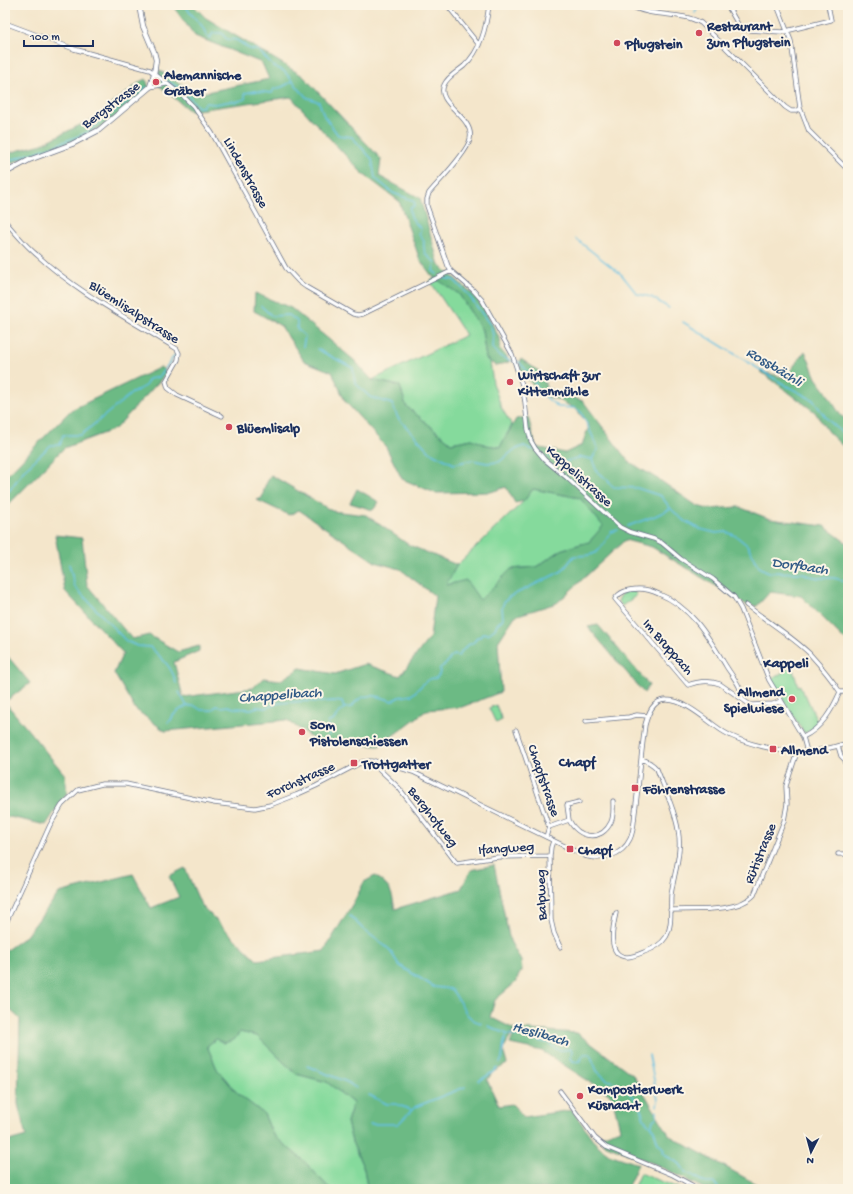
<svg xmlns="http://www.w3.org/2000/svg" width="853" height="1194" font-family="'Gochi Hand',sans-serif">
<style>
.green{fill:#85da9c;stroke:#50847d}
.forest{fill:#6cba84;stroke:#447471}
.lines{fill:none;stroke-linecap:round;stroke-linejoin:round}
.stream{stroke:#64c0e2;stroke-width:1.5}
.minor-casing{stroke:#676f84;stroke-width:5}
.tertiary-casing{stroke:#676f84;stroke-width:6}
.minor{stroke:#fff;stroke-width:3.5}
.tertiary{stroke:#fff;stroke-width:4.5}
.poi-dot{fill:#d1495b;stroke:#fcf5e5;stroke-width:1.5}
.labels{text-anchor:middle;stroke-width:4;stroke-linejoin:round;paint-order:stroke}
.poi-label{font-size:14px;font-weight:bold;fill:#1b2f5e;stroke:#fcf5e5;text-anchor:start}
.street-label{font-size:14px;fill:#1b2f5e;stroke:#fcf5e5}
.water-label{font-size:15px;font-style:italic;fill:#315a86;stroke:#fcf5e5}
.neighbourhood-label{font-size:15px;font-weight:bold;fill:#1b2f5e;stroke:#fcf5e5}
</style>
<rect width="100%" height="100%" fill="#fcf5e5"/>
<filter id="ink" filterUnits="userSpaceOnUse"><feTurbulence type="fractalNoise" baseFrequency=".025" numOctaves="2"/><feDisplacementMap in="SourceGraphic" scale="8" xChannelSelector="R" yChannelSelector="G"/><feConvolveMatrix kernelMatrix="1 2 1 2 8 2 1 2 1" color-interpolation-filters="sRGB"/></filter>
<filter id="wash" filterUnits="userSpaceOnUse"><feTurbulence type="fractalNoise" baseFrequency=".012" numOctaves="4" result="noise"/><feDisplacementMap in="SourceGraphic" scale="16" xChannelSelector="R" yChannelSelector="G"/><feGaussianBlur stdDeviation="0.9" result="paint"/><feColorMatrix in="noise" values="0 0 0 0 0 0 0 0 0 0 0 0 0 0 0 0 0 1.4 0 .05"/><feComposite in="paint" operator="in"/></filter>
<g filter="url(#wash)">
<rect width="100%" height="100%" fill="#f4e6cb"/>
<path class="green" d="M436 278 459 294 482 330 486 359 490 362 493 383 502 409 512 425 500 447 486 445 472 439 451 443 406 406 400 386 372 380 466 335 430 281Z
M533 489 580 498 604 526 589 542 563 549 536 567 511 569 480 600 445 586 457 565 524 501Z
M630 591H634L637 595 622 606 618 601 622 593Z
M792 667 798 686 800 685 803 694H805L818 723 813 730 804 733 780 695 771 680 786 670V669Z
M496 705 502 720 496 723 489 708Z
M240 1032 257 1036 296 1074 327 1082 353 1103 347 1122 352 1142 364 1169 367 1186 366 1189H330L304 1161 273 1135 264 1114 238 1094 217 1069 207 1046 216 1039Z
M640 1173 681 1189H633Z"/>
<path class="forest" d="M172 5H193L206 18 303 76 381 159 379 176 420 198 439 265 473 294 485 310 501 341 499 348 507 357 509 362 496 366 486 359 482 330 459 294 432 276 420 260 399 201 363 174 291 97 190 111 156 83 159 70 197 94 269 79 262 63 195 36Z
M146 79 149 88 111 121 77 140 5 165V154L42 144 96 117 141 81Z
M255 293 291 308 355 361 372 380 400 386 406 406 451 443 472 439 486 445 500 447 516 419 528 417 536 447 565 453 582 445 589 426 577 410 559 400 543 395 519 371 521 359 543 374 546 388 583 401 628 461 661 481 697 506 708 509 739 507 770 519 824 526 848 544V643L801 596 770 592 757 606 747 605 652 547 625 540 557 603 515 616 498 642 501 692 462 707 427 710 379 746 318 742 287 720 165 731 135 709 114 673 123 653 65 591 55 535 82 538 87 585 132 639 149 635 178 652 199 646V651L174 662 183 697 253 688 263 678 281 680 300 668 335 674 365 664 400 676 430 637 435 596 400 569 375 562 299 510 289 515 257 500 262 498 265 486 271 475 332 511 366 515 409 545 457 565 446 585 466 580 480 600 511 569 536 567 563 549 589 542 603 526 580 498 533 489 524 501 515 503 506 487 491 492 435 493 402 479 386 447 345 401 332 372 304 361 281 326 254 311Z
M805 351 816 378 825 390 841 416 848 420V457L845 448 828 432 815 412 760 371 785 378Z
M161 367 167 373 115 429 64 448 5 508V477L71 410Z
M357 489 379 502 373 510 350 503Z
M598 625 649 685 644 693 588 627Z
M5 653 30 683 5 702Z
M5 702 65 775 67 793 46 825 10 817 5 818Z
M494 865 510 941 521 961 522 969 515 983 495 1000 490 1017 514 1029 503 1050 507 1064 493 1072 487 1080 499 1106 512 1104 524 1117 572 1110 596 1144 609 1154 638 1164 627 1189H366L367 1186 364 1169 352 1142 347 1122 353 1103 327 1082 296 1074 257 1036 240 1032 234 1040 224 1043 216 1039 207 1046 217 1069 238 1094 264 1114 273 1135 304 1161 330 1189H5V1142L26 1136 18 1104 20 1019 5 1005V951L26 936 59 893 133 874 151 908 179 897 169 876 185 868 201 905 238 942 257 960 324 951 355 900 364 882 375 876C392 889 391 890 395 909L461 889 471 870Z
M516 1029 577 1033 633 1075 670 1136 765 1189H705L655 1164 604 1144 601 1136 620 1129 612 1096 542 1051 510 1044Z"/>
<g class="lines">
<path class="stream" d="M186 5C188 15 199 19 203 28 206 33 205 35 210 38L213 33H222C228 44 231 37 238 41 246 45 247 51 258 50L273 66 284 71 306 97 319 102 324 116 338 135 352 137 372 159 375 178 393 193 412 200 415 203 414 206 410 208C409 218 415 222 421 229L419 234 424 241C423 253 425 255 435 262L433 271 437 274
M695 13 698 5
M167 81 184 91 198 107H202L205 103 216 104 231 101 236 102 245 99V93L255 91 272 93 274 89 282 87 293 81
M5 158 14 159 51 147 86 133 146 87
M576 239 622 275 637 294 651 297 669 308
M443 278 454 280 467 293 491 326 493 335 492 348 501 357 513 361
M261 306 272 316 289 315 297 321V329L305 336 303 347
M683 322 785 385 813 400 827 419 848 438
M317 349 353 368 355 383 370 397 392 404 398 418 430 452 454 464 472 460 487 463 499 462 514 450 524 446 533 450
M516 362H519L533 377 538 391 558 407 575 408 581 412 592 435 598 449 592 459 597 472 607 479 610 484 614 487 637 488 661 496 671 509 683 520 700 529 716 533 726 532 736 536 747 545 754 557V559L760 568 769 572 803 573 810 576 819 578H834L842 580 848 581
M548 455 561 463 581 457 591 459
M9 491 25 469 51 445H60L63 435H81L132 393 145 386 149 379 159 377 175 355
M628 526 655 516 670 509
M69 564 75 587 126 641 137 646 150 647C162 659 172 666 176 683
M179 692 187 706H195L201 710H212L216 706 222 707 228 706 234 708 251 709 257 707 265 708 279 703 306 701 321 702 333 701 342 702 344 708 352 707C361 691 377 695 392 701L399 697 412 695 424 683 429 679 436 678 439 675 440 671V668L446 664 451 657 454 655 458 656C461 654 461 651 464 649 466 645 471 644 474 642L477 637H480L483 633 488 634 495 629 497 624 502 620 503 618 502 608 504 602 509 597 562 571 574 556C600 556 598 552 611 532L618 530
M168 722 171 720C173 713 180 709 187 706
M329 736 328 722 333 721 337 715 344 708
M350 916 364 930 389 949 399 965 434 987 451 989C459 998 462 1012 472 1019 474 1021 478 1022 481 1023
M488 1026 507 1034 549 1043C557 1051 560 1051 571 1049L572 1052 570 1059 575 1062 580 1061 584 1054H590L597 1071 607 1080 614 1082 633 1096 641 1110 644 1119 654 1130 658 1143 664 1149 663 1152 668 1157 680 1164 686 1173 691 1174 705 1183H714L720 1189H727
M649 1055 658 1100 657 1106
M500 1063C505 1055 501 1044 507 1035
M307 1066 347 1082 356 1088
M479 1081 493 1072 497 1068
M369 1095 387 1104H396L411 1110
M370 1124H398L415 1107 465 1087
M651 1127 653 1120 657 1117V1111"/>
</g>
</g>
<g filter="url(#ink)">
<g class="lines">
<g class="minor-casing">
<path id="minor" d="M447 5 479 45
M489 5C486 28 481 50 464 66 457 72 448 76 444 85 435 104 475 117 470 139 468 152 439 181 429 193L427 199V206L448 266 451 271 473 290 482 300 512 354 522 385 525 402 528 429 531 441 535 448 545 460 567 478 620 527 630 532 654 539 662 543 681 559 713 579 734 597 741 609 769 680 803 737 807 752
M629 5C651 18 681 11 701 23L785 107 791 111H796L800 108
M727 5 739 26 748 30 782 32 831 20 828 5
M777 5 791 41 800 108 809 131 848 170
M5 23 74 49 150 70 184 97 193 106 212 133 286 268 299 282 306 287 353 314 358 315 363 314 451 271
M150 87 166 84
M5 221C15 233 25 245 37 255 78 293 129 319 177 349L179 353 178 360 166 381 168 388 177 395 222 416
M746 605C767 621 790 635 809 653 820 665 831 678 840 692
M840 692H848
M742 699C743 688 732 676 726 666 709 638 692 607 659 594 653 591 646 589 639 589 629 589 620 591 615 599L688 685C699 681 709 680 720 684L749 704 752 705 773 704 781 701
M586 721 629 717 637 715 647 716
M516 730 549 827 546 837
M803 737C822 728 832 710 840 692
M838 746 841 756 845 760 848 771
M375 761 377 767 399 788 455 861 457 863 498 857 550 856
M569 820 567 805 579 802
M549 827 569 820C578 838 601 843 611 822 614 816 613 808 613 801
M553 841 551 847 550 856 551 920 554 933 560 947
M838 854H848
M670 910C694 909 737 913 754 895L784 821 787 804 786 786 797 752
M616 913C613 926 606 956 627 957 632 957 639 954 644 952 653 949 661 945 666 937 673 925 670 908 671 895 673 880 678 865 679 850 682 824 666 793 657 769 652 763 648 761 641 759
M5 925 50 825 62 805 78 790 102 784H126L214 803 255 808 270 805 296 795 316 786 362 762 370 761 381 762 413 772 585 856C602 861 622 856 630 839 634 831 634 820 635 812 639 783 641 754 645 725 648 714 653 699 667 700 686 700 708 722 724 732 741 743 783 753 803 752 818 752 834 747 848 743
M560 1091 595 1138 606 1147 673 1175 699 1189"/>
</g>
<g class="tertiary-casing">
<path id="tertiary" d="M5 173 29 160 72 144 99 130 150 87 154 74 156 60 154 52 143 26 139 5"/>
</g>
<use href="#minor" class="minor"/>
<use href="#tertiary" class="tertiary"/>
</g>
</g>
<g class="poi-dot">
<circle cx="699" cy="33" r="4"/>
<circle cx="617" cy="43" r="4"/>
<circle cx="156" cy="82" r="4"/>
<circle cx="510" cy="382" r="4"/>
<circle cx="229" cy="427" r="4"/>
<circle cx="792" cy="699" r="4"/>
<circle cx="302" cy="732" r="4"/>
<rect x="769" y="745" width="8" height="8" rx="2"/>
<rect x="350" y="759" width="8" height="8" rx="2"/>
<rect x="631" y="784" width="8" height="8" rx="2"/>
<rect x="566" y="845" width="8" height="8" rx="2"/>
<circle cx="580" cy="1096" r="4"/>
</g>
<g class="labels">
<g class="poi-label">
<text x="707" y="30">Restaurant<tspan x="707" dy="16">zum Pflugstein</tspan></text>
<text x="625" y="48">Pflugstein</text>
<text x="164" y="79">Alemannische<tspan x="164" dy="16">Gräber</tspan></text>
<text x="518" y="379">Wirtschaft zur<tspan x="518" dy="16">Kittenmühle</tspan></text>
<text x="237" y="432">Blüemlisalp</text>
<text x="784" y="696" text-anchor="end">Allmend<tspan x="784" dy="16">Spielwiese</tspan></text>
<text x="310" y="729">50m<tspan x="310" dy="16">Pistolenschiessen</tspan></text>
<text x="781" y="754">Allmend</text>
<text x="362" y="768">Trottgatter</text>
<text x="643" y="793">Föhrenstrasse</text>
<text x="578" y="854">Chapf</text>
<text x="588" y="1093">Kompostierwerk<tspan x="588" dy="16">Küsnacht</tspan></text>
</g>
<g class="street-label">
<text transform="translate(110 104) rotate(-37)" y="5">Bergstrasse</text>
<text transform="translate(247 172) rotate(61)" y="5">Lindenstrasse</text>
<text transform="translate(135 311) rotate(33)" y="5">Blüemlisalpstrasse</text>
<text transform="translate(580 475) rotate(42)" y="5">Kappelistrasse</text>
<text transform="translate(669 646) rotate(49)" y="5">Im Bruppach</text>
<text transform="translate(300 779) rotate(-24)" y="5">Forchstrasse</text>
<text transform="translate(545 780) rotate(71)" y="5">Chapfstrasse</text>
<text transform="translate(434 816) rotate(52)" y="5">Berghofweg</text>
<text transform="translate(506 847) rotate(-4)" y="5">Ifangweg</text>
<text transform="translate(759 853) rotate(-68)" y="5">Rütistrasse</text>
<text transform="translate(540 895) rotate(-92)" y="5">Balpweg</text>
</g>
<g class="water-label">
<text transform="translate(775 366) rotate(31)" y="5">Rossbächli</text>
<text transform="translate(800 565) rotate(8)" y="5">Dorfbach</text>
<text transform="translate(280 694) rotate(-4)" y="5">Chappelibach</text>
<text transform="translate(541 1033) rotate(16)" y="5">Heslibach</text>
</g>
<g class="neighbourhood-label">
<text x="786" y="667">Kappeli</text>
<text x="577" y="766">Chapf</text>
</g>
</g>
<rect width="853" height="1194" fill="none" stroke="#fcf5e5" stroke-width="20"/>
<g transform="translate(811 1152) rotate(186)" stroke="#fcf5e5" stroke-width="3" paint-order="stroke">
<path d="M0-3L7 15L0 10L-7 15Z" fill="#1b2f5e"/>
<text y="-6" font-size="11" font-weight="bold" text-anchor="middle" fill="#1b2f5e">N</text>
</g>
<path d="M24 40v6h69v-6" fill="none" stroke="#1b2f5e" stroke-width="2"/>
<text x="30" y="40" font-size="12" fill="#1b2f5e" stroke="#fcf5e5" stroke-width="3" paint-order="stroke">100 m</text>
</svg>
